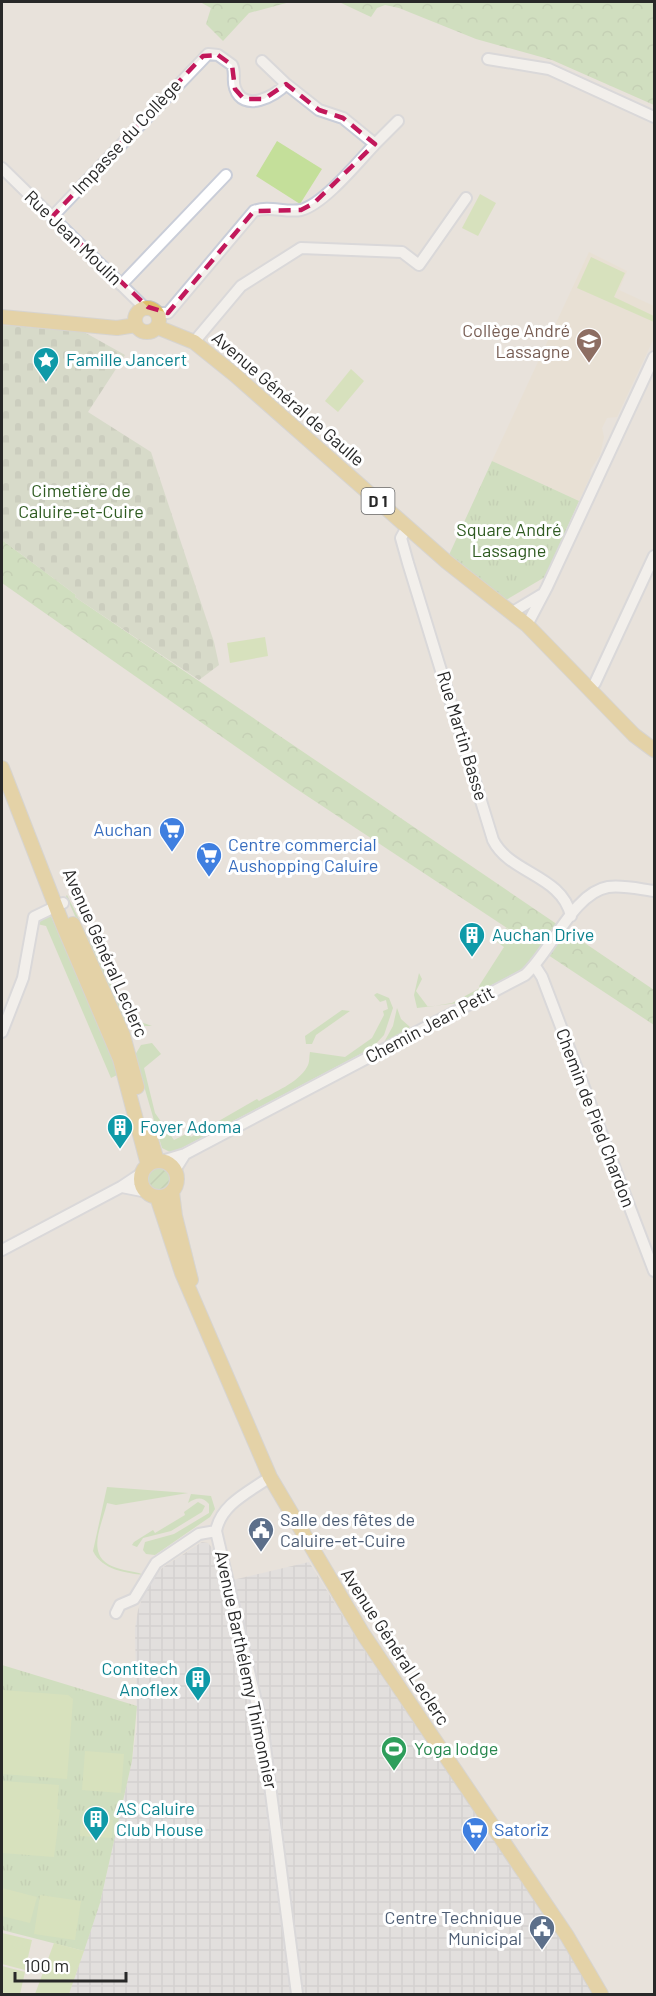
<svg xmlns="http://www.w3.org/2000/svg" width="656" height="1996" font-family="Barlow,sans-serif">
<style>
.industrial{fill:url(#industrial-grid)}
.education{fill:#e8decc}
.grass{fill:#b4d99d}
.forest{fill:url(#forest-crowns)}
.cemetery{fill:url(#cemetery-stones)}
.park{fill:url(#park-tufts)}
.garden{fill:url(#garden-furrows)}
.pitch{fill:#c4df9a}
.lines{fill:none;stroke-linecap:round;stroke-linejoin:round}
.minor-casing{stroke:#c9cdd8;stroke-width:14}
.major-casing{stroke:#c3c3c3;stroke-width:16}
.minor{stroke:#fff;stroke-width:10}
.major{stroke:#dfbf69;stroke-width:14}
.marked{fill:none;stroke:#c2185b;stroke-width:4.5;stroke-dasharray:12 8;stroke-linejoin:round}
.labels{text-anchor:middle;stroke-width:6;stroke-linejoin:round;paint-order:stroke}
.shield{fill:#fff;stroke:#686868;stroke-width:1.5}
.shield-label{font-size:16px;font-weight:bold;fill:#282828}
.street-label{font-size:18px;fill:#282828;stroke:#fff}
.education-label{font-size:18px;fill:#785e54;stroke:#fff;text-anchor:end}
.culture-label{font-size:18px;fill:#0d838f;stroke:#fff;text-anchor:start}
.park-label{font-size:18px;fill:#2f5b21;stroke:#fff}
.shop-label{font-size:18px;fill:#366cbe;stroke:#fff;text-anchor:start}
.service-label{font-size:18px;fill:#4e5e75;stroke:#fff;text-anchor:start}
.leisure-label{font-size:18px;fill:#27864d;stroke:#fff;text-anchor:start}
</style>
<defs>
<pattern id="industrial-grid" width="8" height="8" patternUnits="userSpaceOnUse" patternTransform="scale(1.5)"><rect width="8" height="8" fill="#dcdbe1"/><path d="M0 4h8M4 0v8" fill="none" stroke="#bdbcc1"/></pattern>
<pattern id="forest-crowns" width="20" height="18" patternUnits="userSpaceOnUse" patternTransform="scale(1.5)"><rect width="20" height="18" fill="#b4d99d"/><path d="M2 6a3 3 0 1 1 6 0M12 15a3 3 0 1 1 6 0" fill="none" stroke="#9bba87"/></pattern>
<pattern id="cemetery-stones" width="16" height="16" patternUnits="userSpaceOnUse" patternTransform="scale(1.5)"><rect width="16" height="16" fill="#c3d0b4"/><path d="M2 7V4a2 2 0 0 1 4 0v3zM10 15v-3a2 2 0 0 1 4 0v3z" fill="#a8b39b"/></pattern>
<pattern id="park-tufts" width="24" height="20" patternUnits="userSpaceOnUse" patternTransform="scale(1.5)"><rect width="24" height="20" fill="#b4d99d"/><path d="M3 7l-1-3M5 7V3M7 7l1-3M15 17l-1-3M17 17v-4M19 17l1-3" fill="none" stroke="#9bba87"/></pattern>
<pattern id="garden-furrows" width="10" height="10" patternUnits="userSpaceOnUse" patternTransform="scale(1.5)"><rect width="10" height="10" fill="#b4d99d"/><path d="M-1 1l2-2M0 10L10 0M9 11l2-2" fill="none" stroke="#9bba87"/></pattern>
</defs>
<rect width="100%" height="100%" fill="#e8e2db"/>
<path class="industrial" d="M202 1542 208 1543 213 1549 220 1583 309 1562 362 1647 572 1956 594 1994H69L100 1903 132 1761 137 1726 135 1629 138 1610 145 1591 162 1568Z"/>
<path class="education" d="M589 252 627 271 619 290 654 306V338L617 417 607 418 602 428 604 437 600 455 590 470 591 475 579 501 492 461Z"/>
<path class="grass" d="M67 895 123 1008 135 1020 152 1026H134L123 1022 66 896Z
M50 914 113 1060 117 1075 111 1078 46 926 37 924Z
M506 928 542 949 524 968 458 1003 417 1008 414 995 419 973 422 979 416 991 428 1007 452 1003 480 988 479 986 504 947 497 942Z
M377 993 389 998 393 1008 384 1035 372 1048 172 1153 162 1148 135 1055 141 1045 152 1043 161 1054 144 1068 155 1113 174 1140 188 1133 191 1137 257 1099 259 1101C274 1092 298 1083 307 1067 310 1063 309 1056 310 1052L345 1057 372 1038 384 1015 383 1011 388 1009 386 1000 380 1002 374 995Z
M397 1008 401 1019 410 1027 383 1044 393 1026Z
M342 1010 350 1011 316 1035 312 1044H306L305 1036Z
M107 1487 188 1493 116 1505 107 1503C101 1528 84 1558 117 1568 125 1571 139 1572 144 1575 126 1573 102 1570 93 1551Z
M191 1494 211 1496 215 1509 210 1517 155 1555 146 1554 143 1550 145 1542 174 1534 209 1513V1504C202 1496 196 1498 188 1503Z
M198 1502 205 1506 202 1512 171 1531 143 1538 137 1547 132 1545 134 1542 153 1530 155 1533 185 1515 184 1512Z"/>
<path class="forest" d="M200 2H290L249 13 223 41 206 24 211 8Z
M339 2H654V105L552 60 476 39 399 8 385 5 377 8 371 17Z
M2 540 76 595 75 597 654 990V1025L292 786 2 583Z"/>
<path class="cemetery" d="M2 325 84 332 125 355 88 412 151 452 214 642 219 665 199 680 75 597 76 595 2 540Z"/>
<path class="park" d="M492 461 579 501 545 577 506 600 449 555Z
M2 1665 137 1706 132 1761 100 1903 84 1951 2 1930Z"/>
<path class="garden" d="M147 1179a12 12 0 1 1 24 0a12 12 0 1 1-24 0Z"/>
<path class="pitch" d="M277 141 322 169 300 204 256 176Z
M480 194 496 203 478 236 462 228Z
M591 257 625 273 614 297 654 316V322L577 288Z
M351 369 364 381 338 412 325 401Z
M265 637 268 656 230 663 227 643Z
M2 1690 68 1695 73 1699 67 1779 2 1774Z
M85 1751 124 1754 121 1793 82 1790Z
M2 1781 59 1785 57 1809 60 1810 54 1857 2 1853Z
M81 1818 113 1820 112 1838 80 1836Z
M2 1888 37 1897 30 1923 2 1916Z
M40 1895 81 1901 75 1940 34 1934Z
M2 1933 32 1940 25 1970 2 1964Z
M54 1943 84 1951 69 1994H35Z
M2 1966 25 1972 20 1994H2Z"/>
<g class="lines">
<g class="minor-casing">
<path id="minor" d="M488 59 549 69 654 117
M262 61 286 84
M375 144 398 121
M2 168 144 307
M52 217 208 54 218 55 232 65C236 73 232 80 235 88 243 113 275 97 286 84L319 110 343 118 375 144C358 162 324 204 301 210 285 213 269 205 254 211L168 313H158
M121 285 226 175
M194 342 241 286 301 248 402 252 419 265 466 198
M407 527 401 538 408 563 493 840C510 874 562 875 571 916
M511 613 541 595
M527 625 547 587 654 357
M590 688 595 683 654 556
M535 966 542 977 654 1271
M2 1032 23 978 34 917 63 903
M162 1161 185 1154 525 975C551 952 573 893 608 887 623 885 639 889 654 891
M175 1170 185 1154
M122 1187 147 1192
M2 1250 121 1187 142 1173
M270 1477C249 1492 221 1504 216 1531L263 1731 297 1994
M116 1613 120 1605 134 1599 156 1563 199 1534 216 1531"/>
</g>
<g class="major-casing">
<path id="major" d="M135 320a12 12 0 1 1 24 0a12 12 0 1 1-24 0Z
M2 317 117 328 136 325
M157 327 194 342 235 375 447 562 527 625 634 735 654 750
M2 768 63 925 120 1059 148 1165
M73 924 123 1035 137 1087
M147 1126 157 1161
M141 1179a18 18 0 1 1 36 0a18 18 0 1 1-36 0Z
M172 1192 175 1216 191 1280
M157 1197 182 1273 270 1477 363 1634 567 1936 601 1994"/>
</g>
<use href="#minor" class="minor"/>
<use href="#major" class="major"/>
</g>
<path d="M0 0H656V1996H0ZM218 55 232 65 235 89 244 99H264L286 84 319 110 343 118 375 144 314 203 301 210 254 211 168 313 148 307 52 217 203 56Z" fill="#e8e2db" fill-opacity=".55" fill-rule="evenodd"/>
<path class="marked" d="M218 55 232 65 235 89 244 99H264L286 84 319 110 343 118 375 144 314 203 301 210 254 211 168 313 148 307 52 217 203 56Z"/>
<defs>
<g id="school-pin" transform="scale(1.35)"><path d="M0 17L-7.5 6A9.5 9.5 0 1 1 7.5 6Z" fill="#8d6e63" stroke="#fff"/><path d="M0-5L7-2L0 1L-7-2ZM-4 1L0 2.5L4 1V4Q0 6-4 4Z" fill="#fff"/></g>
<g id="sight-pin" transform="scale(1.35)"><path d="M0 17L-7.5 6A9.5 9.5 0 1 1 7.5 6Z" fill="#0f9aa8" stroke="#fff"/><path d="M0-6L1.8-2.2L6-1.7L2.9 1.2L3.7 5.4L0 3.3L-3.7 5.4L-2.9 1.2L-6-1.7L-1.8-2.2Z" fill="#fff"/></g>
<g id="supermarket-pin" transform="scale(1.35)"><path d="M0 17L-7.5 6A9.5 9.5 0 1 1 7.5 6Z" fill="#3f7fe0" stroke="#fff"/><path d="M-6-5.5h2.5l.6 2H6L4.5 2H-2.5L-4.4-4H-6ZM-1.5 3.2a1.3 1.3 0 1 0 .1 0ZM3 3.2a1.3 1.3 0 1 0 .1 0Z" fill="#fff"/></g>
<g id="building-pin" transform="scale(1.35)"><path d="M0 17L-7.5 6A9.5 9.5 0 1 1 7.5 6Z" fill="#0f9aa8" stroke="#fff"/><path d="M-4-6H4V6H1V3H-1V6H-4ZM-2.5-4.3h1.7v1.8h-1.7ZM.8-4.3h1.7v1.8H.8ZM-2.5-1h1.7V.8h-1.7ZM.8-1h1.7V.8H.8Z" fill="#fff"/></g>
<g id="civic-pin" transform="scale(1.35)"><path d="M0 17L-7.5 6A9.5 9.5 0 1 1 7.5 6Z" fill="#5c6f8a" stroke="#fff"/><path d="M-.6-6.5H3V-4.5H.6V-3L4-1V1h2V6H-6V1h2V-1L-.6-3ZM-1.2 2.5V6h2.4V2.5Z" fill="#fff"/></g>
<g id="stadium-pin" transform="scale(1.35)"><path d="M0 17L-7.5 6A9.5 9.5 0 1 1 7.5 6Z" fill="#2e9e5b" stroke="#fff"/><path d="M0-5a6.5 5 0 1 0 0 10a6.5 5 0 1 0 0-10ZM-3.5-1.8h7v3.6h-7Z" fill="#fff"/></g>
</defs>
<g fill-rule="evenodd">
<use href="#school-pin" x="589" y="341"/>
<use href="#sight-pin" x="46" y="360"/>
<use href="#supermarket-pin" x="172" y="830"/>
<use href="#supermarket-pin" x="209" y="855"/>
<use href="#building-pin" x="472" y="935"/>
<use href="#building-pin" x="120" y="1127"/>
<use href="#civic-pin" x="261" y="1530"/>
<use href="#building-pin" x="198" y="1679"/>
<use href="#stadium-pin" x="394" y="1749"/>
<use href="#building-pin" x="96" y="1819"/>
<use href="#supermarket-pin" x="475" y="1830"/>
<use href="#civic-pin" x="542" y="1928"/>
</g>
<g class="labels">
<rect class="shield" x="361.5" y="488" width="33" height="26" rx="4.5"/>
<g class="shield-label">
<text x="378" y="507">D 1</text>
</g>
<g class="street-label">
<text transform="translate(127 137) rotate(-47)" y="6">Impasse du Collège</text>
<text transform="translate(73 238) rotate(44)" y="6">Rue Jean Moulin</text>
<text transform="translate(288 399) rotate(41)" y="6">Avenue Général de Gaulle</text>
<text transform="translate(462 736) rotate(73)" y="6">Rue Martin Basse</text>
<text transform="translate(105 953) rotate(66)" y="6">Avenue Général Leclerc</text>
<text transform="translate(430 1025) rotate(-28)" y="6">Chemin Jean Petit</text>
<text transform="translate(595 1118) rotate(69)" y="6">Chemin de Pied Chardon</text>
<text transform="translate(395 1647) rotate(57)" y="6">Avenue Général Leclerc</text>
<text transform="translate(246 1670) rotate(78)" y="6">Avenue Barthélemy Thimonnier</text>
</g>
<g class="education-label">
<text x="570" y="337">Collège André<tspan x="570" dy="21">Lassagne</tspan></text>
</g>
<g class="culture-label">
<text x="66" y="366">Famille Jancert</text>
<text x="492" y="941">Auchan Drive</text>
<text x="140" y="1133">Foyer Adoma</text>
<text x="178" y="1675" text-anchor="end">Contitech<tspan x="178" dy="21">Anoflex</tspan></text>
<text x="116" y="1815">AS Caluire<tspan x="116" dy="21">Club House</tspan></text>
</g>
<g class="park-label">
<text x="81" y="497">Cimetière de<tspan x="81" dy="21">Caluire-et-Cuire</tspan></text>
<text x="509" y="536">Square André<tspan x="509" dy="21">Lassagne</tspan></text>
</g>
<g class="shop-label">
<text x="152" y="836" text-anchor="end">Auchan</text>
<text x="228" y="851">Centre commercial<tspan x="228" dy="21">Aushopping Caluire</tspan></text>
<text x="494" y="1836">Satoriz</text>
</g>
<g class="service-label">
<text x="280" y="1526">Salle des fêtes de<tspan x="280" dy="21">Caluire-et-Cuire</tspan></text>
<text x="522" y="1924" text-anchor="end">Centre Technique<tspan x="522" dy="21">Municipal</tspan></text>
</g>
<g class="leisure-label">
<text x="414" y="1755">Yoga lodge</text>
</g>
</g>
<rect width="656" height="1996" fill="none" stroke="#282828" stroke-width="6"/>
<path d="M15 1972v9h111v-9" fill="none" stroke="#282828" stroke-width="3"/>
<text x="24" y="1972" font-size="18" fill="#282828" stroke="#ffffff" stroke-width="4.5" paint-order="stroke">100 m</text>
</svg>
